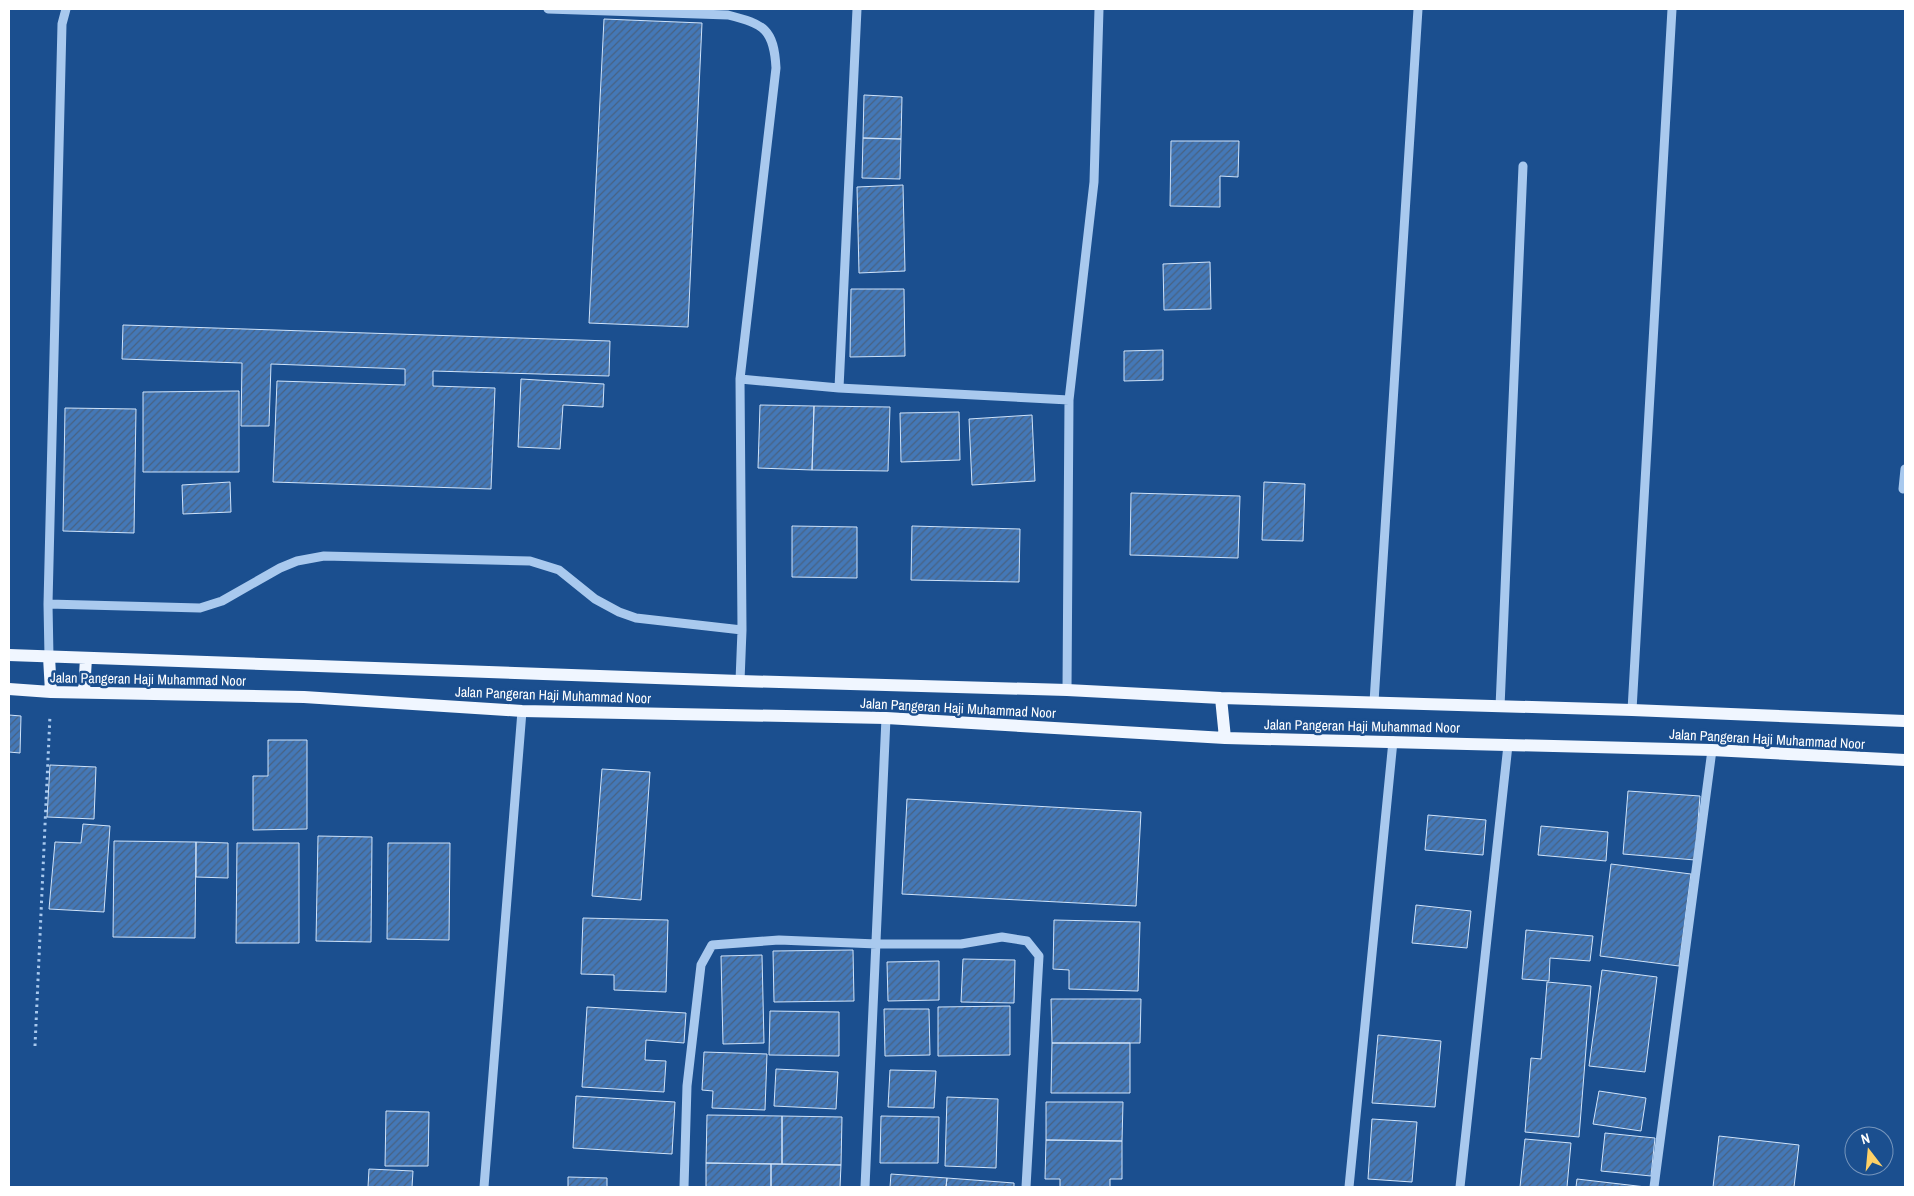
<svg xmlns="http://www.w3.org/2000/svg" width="1914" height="1196" font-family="'Archivo Narrow',sans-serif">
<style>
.building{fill:url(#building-hatch);stroke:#cfe3fa}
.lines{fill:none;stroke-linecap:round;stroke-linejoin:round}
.path{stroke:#a9c9ee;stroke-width:3;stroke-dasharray:2.5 4;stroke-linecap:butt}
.minor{stroke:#a9c9ee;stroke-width:9}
.major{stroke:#f0f6ff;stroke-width:12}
.labels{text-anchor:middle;stroke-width:5;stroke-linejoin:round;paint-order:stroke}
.street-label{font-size:14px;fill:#fff;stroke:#1b4f8f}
</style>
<defs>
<pattern id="building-hatch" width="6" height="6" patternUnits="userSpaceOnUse" patternTransform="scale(1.25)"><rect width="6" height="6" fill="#4478b7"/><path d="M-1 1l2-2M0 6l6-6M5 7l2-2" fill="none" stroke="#486282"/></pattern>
</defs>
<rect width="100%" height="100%" fill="#1b4f8f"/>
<path class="building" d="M604 19 702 23 688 327 589 323Z
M864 95 902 97 901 139 863 138Z
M863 138 901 139 900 179 862 178Z
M1171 141H1239L1238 177 1220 176V207L1170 206Z
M903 185 905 271 859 273 857 187Z
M1210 262 1211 309 1164 310 1163 264Z
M851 289H904L905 356 850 357Z
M123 325 610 341 609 376 433 371V386L495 388 491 489 273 482 277 381 405 385V369L271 364 269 426H241L242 363 122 359Z
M1163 350V380L1124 381V351Z
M521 379 604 384 603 407 563 405 560 449 518 447Z
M239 391V472H143V392Z
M760 405 814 406 812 470 758 468Z
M814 406 890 407 888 471 812 470Z
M65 408 136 409 134 533 63 531Z
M959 412 960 460 901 462 900 413Z
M1032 415 1035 481 972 485 969 419Z
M230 482 231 512 183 514 182 485Z
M1264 482 1305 484 1303 541 1262 540Z
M1131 493 1240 496 1238 558 1130 555Z
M792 526 857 527V578L792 577Z
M912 526 1020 529 1019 582 911 580Z
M9 715 21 716 20 753 9 752Z
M268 740H307V829L253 830V776H268Z
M50 765 96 767 94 819 47 817Z
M602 769 650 772 641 900 592 896Z
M1628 791 1700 796 1695 860 1623 854Z
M907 799 1141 812 1136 906 902 894Z
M1428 815 1486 820 1483 855 1425 850Z
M83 824 110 826 104 912 49 909 55 842 81 843Z
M1541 826 1608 832 1606 861 1538 855Z
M318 836 372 837 371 942 316 941Z
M114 841 196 842 195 938 113 937Z
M196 842 228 843V878L196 877Z
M237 843H299V943H236Z
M388 843H450L449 940 387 939Z
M1611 864 1691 874 1679 966 1600 956Z
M1416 905 1471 911 1467 948 1412 943Z
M583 918 668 920 666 992 614 990V975L581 974Z
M1054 920 1140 922 1138 991 1069 989V970L1053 969Z
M1526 930 1593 936 1590 961 1550 958 1549 981 1522 979Z
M853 950 854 1001 774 1002 773 951Z
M762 955 764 1043 723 1044 721 956Z
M963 959 1015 960 1014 1003 961 1002Z
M939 961V1000L888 1001 887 962Z
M1602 970 1657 977 1645 1072 1589 1066Z
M1547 982 1591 986 1579 1137 1525 1132 1531 1058 1541 1059Z
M1051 999H1141L1140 1043H1052Z
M1010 1006V1055L938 1056V1007Z
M587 1007 686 1013 684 1043 646 1040 645 1060 666 1061 664 1092 582 1087Z
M884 1009H929L930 1055 885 1056Z
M770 1011 839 1012V1056L769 1055Z
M1378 1035 1441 1041 1435 1107 1372 1103Z
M1052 1043H1130V1093H1051Z
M704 1052 767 1054 765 1110 712 1108 713 1091 702 1090Z
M776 1069 838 1072 836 1109 774 1106Z
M890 1070 936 1071 934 1108 888 1107Z
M1599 1091 1646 1098 1641 1131 1593 1124Z
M576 1096 675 1102 672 1154 573 1148Z
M947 1097 998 1099 996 1168 945 1166Z
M1046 1102H1123L1122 1141 1046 1140Z
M386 1111 429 1112 428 1166H385Z
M707 1115 782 1116V1164L706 1163Z
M782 1116 842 1117 841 1165 782 1164Z
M881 1116 939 1117 938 1163H880Z
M1372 1119 1417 1122 1412 1182 1368 1179Z
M1605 1133 1655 1138 1651 1176 1601 1171Z
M1719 1136 1799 1145 1794 1187H1713Z
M1525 1139 1571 1143 1567 1187H1520Z
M1046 1140 1122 1141V1179H1110V1187H1060V1179H1045Z
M706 1163 771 1164V1187H706Z
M771 1164 841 1165 840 1187H771Z
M369 1169 413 1171 412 1187H368Z
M891 1174 947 1178 946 1187H890Z
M568 1177 607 1178V1187H568Z
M947 1178 1014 1183V1187H946Z
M1577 1179 1646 1187H1576Z"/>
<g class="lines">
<path class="path" d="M35 1046 50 715"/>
<path class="minor" d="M548 9 728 15C764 24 774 29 776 68L740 379 742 630 740 681
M740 379 839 388 1069 400
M839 388 857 9
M1903 489 1905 469
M48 604 200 608 222 601 280 568 297 561 324 556 530 561 559 570 595 599 619 612 636 618 742 630
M49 657 48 604 62 24 66 9
M1067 690 1069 400 1094 182 1099 9
M1374 702 1418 9
M1500 707 1523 166
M1632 710 1672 9
M484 1187 522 711
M684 1187 687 1086 701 965 712 945 779 940 877 944H961L1002 937 1027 941 1039 956 1026 1187
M865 1187 886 718
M1349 1187 1393 741
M1460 1187 1508 745
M1654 1187 1712 750"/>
<path class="major" d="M9 655 740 681 1067 690 1221 698 1632 710 1905 721
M49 657 51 692
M9 689 51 692 304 697 522 711 886 718 1225 738 1712 750 1905 760
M84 692 86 658
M1221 698 1225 738"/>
</g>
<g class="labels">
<g class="street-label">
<text transform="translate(148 679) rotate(1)" y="5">Jalan Pangeran Haji Muhammad Noor</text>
<text transform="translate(553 695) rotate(2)" y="5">Jalan Pangeran Haji Muhammad Noor</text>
<text transform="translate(958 708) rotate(3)" y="5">Jalan Pangeran Haji Muhammad Noor</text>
<text transform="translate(1362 726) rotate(1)" y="5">Jalan Pangeran Haji Muhammad Noor</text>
<text transform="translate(1767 739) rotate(3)" y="5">Jalan Pangeran Haji Muhammad Noor</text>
</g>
</g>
<rect width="1914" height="1196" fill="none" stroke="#ffffff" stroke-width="20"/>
<g transform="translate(1869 1151) rotate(344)"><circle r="24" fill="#1b4f8f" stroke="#7695bc"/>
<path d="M0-4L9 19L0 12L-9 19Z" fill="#ffd166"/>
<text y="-8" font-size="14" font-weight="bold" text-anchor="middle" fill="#ffffff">N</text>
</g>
</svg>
